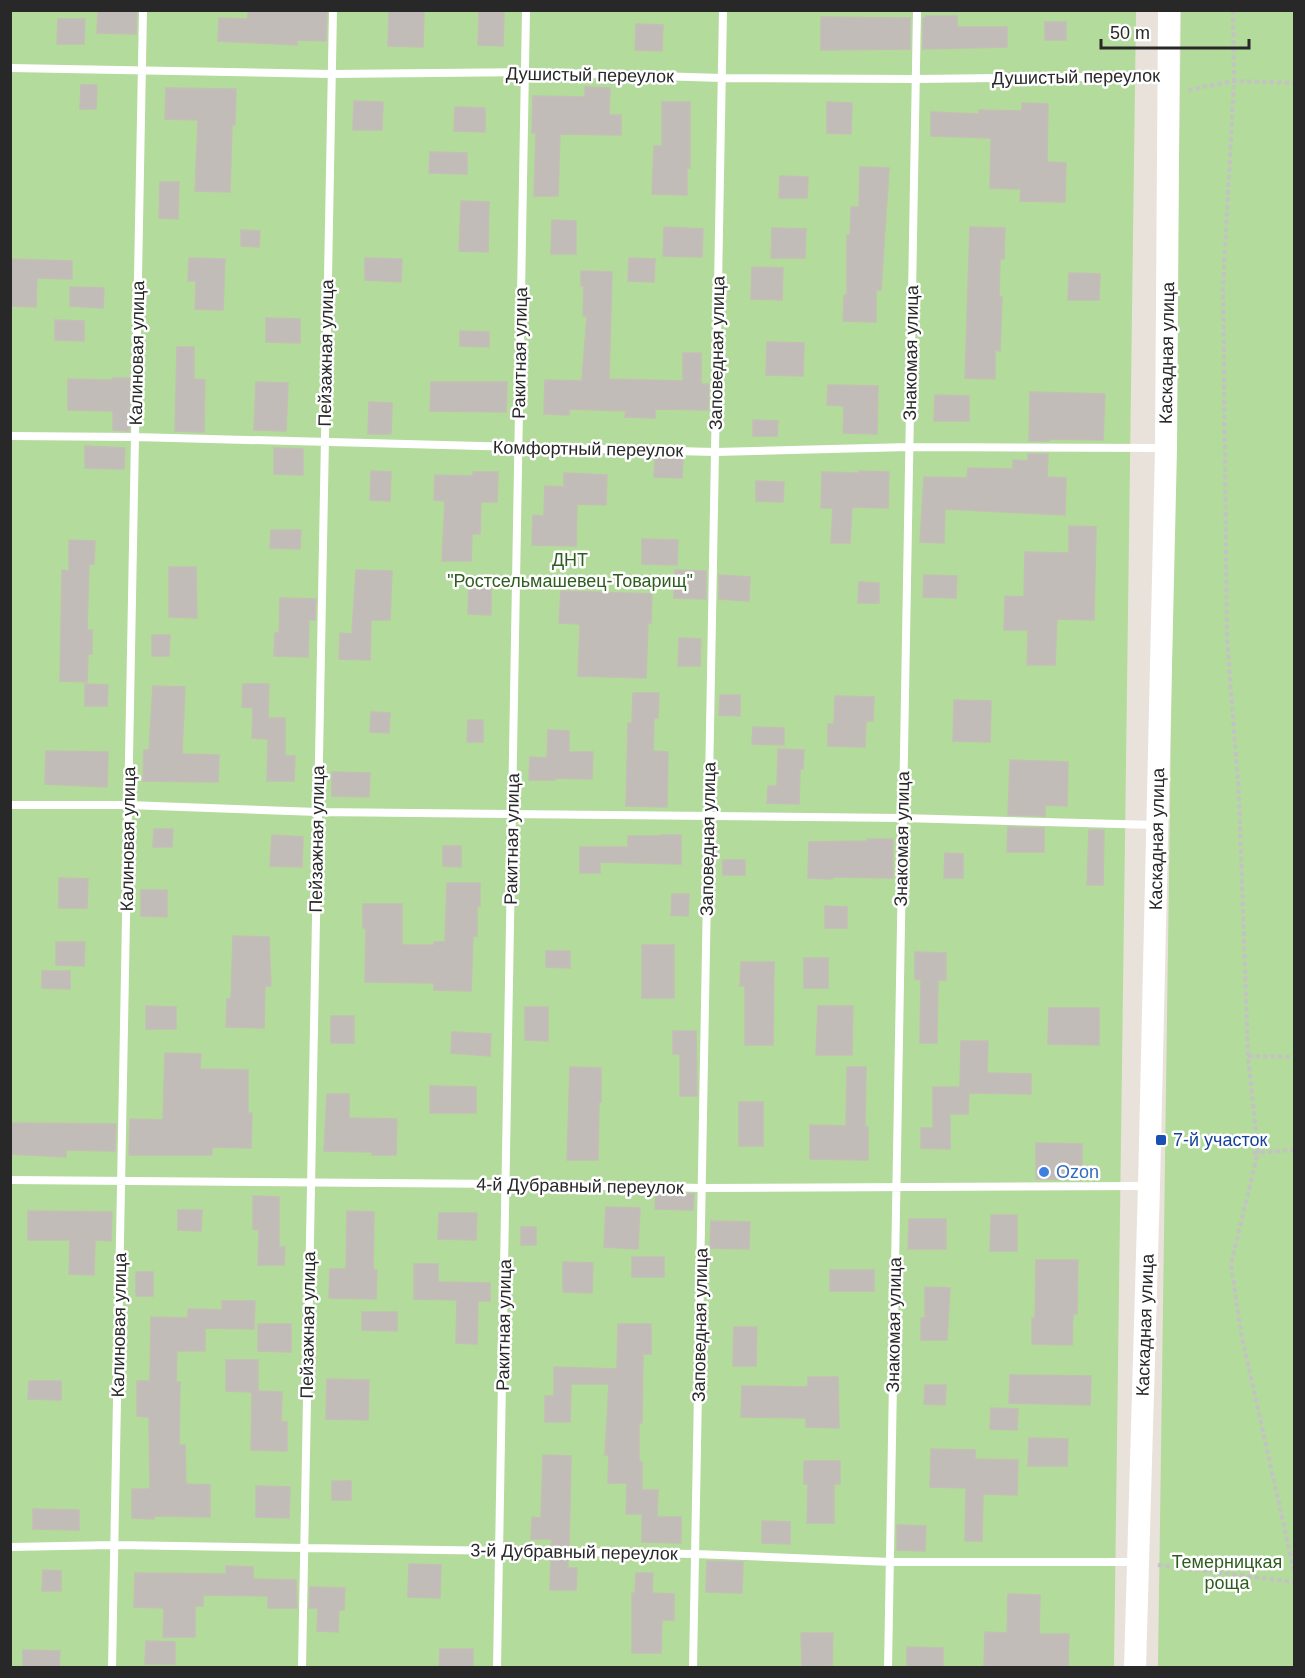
<svg xmlns="http://www.w3.org/2000/svg" width="1305" height="1678" font-family="Helvetica,sans-serif">
<style>
.green{fill:#b3db9b}
.building{fill:#c1bcb7;stroke:#c4beb5;stroke-width:1.5}
.lines{fill:none;stroke-linecap:round;stroke-linejoin:round}
.path{stroke:#c3c3c3;stroke-width:4;stroke-dasharray:4.5 3;stroke-linecap:butt}
.lane{stroke:#fff;stroke-width:8}
.secondary{stroke:#fff;stroke-width:22}
.transit-dot{fill:#1a4fb4;stroke:#fff;stroke-width:2}
.shop-dot{fill:#3f7fe0;stroke:#fff;stroke-width:2}
.labels{text-anchor:middle;stroke-width:5;stroke-linejoin:round;paint-order:stroke}
.street-label{font-size:18px;fill:#282828;stroke:#fff}
.park-label{font-size:18px;fill:#2e5d1f;stroke:#fff}
.transit-label{font-size:18px;fill:#164399;stroke:#fff;text-anchor:start}
.shop-label{font-size:18px;fill:#366cbe;stroke:#fff;text-anchor:start}
</style>
<rect width="100%" height="100%" fill="#e9e2da"/>
<path class="green" d="M11 11H1136L1114 1667 11 1668Z
M1181 11H1294V1667H1158Z"/>
<path class="building" d="M98 10H137L136 34 97 33Z
M248 10H327L326 41 297 40V45L218 41 219 18 248 19Z
M389 10H424L423 47 388 46Z
M479 12H504L503 46 478 45Z
M926 16H957V27H1007V47L923 49V18H926Z
M821 17 910 18V49L821 50Z
M58 19H85L84 44H57Z
M1045 22H1066V40H1045Z
M636 24 663 25 662 51 635 50Z
M81 85H97L96 109H80Z
M585 87 610 88 609 115H621V135L560 134 558 196H534L536 133H532L533 96 585 97Z
M166 88 236 89 235 125H232L230 192 195 191 198 120 165 119Z
M354 101 383 102 382 130H353Z
M662 102H690V168H687V195L652 194 654 146H662Z
M827 102 852 103 851 134 827 133Z
M1022 103 1048 104 1047 162 1066 163 1065 202 1020 201 1021 189 990 188 991 138 931 136V112L979 114V110L1022 111Z
M455 107 485 108V132L454 131Z
M430 152 467 153V174L429 173Z
M860 167 889 168 881 290H876V322L843 321 844 295H847V235H850L851 207H859Z
M780 176 808 177 807 198H779Z
M160 182H179L178 219 159 218Z
M461 201 489 202 488 252 459 251Z
M552 220 576 221V254H551Z
M664 227 703 229 702 257 663 256Z
M970 227 1005 228 1004 259H1000L999 297H1002L1000 351 995 350V379L965 378Z
M772 228 806 229 805 258H771Z
M241 230 260 231 259 247 241 246Z
M189 258 225 259 223 310 195 309 196 281H188Z
M365 258 402 259 401 282 365 280Z
M629 258 655 259 654 282 628 281Z
M10 259 72 261V279L37 278 36 307 10 306Z
M752 267 783 268 782 300 751 299Z
M581 271 612 272 609 379 683 381V353H701V384H709L708 410 655 409V418L625 417 626 411 569 409V415L544 414 545 380 582 381 587 316H583L584 286H581Z
M1069 273 1100 274 1099 300H1068Z
M70 287 104 288 103 308 70 306Z
M266 318 300 319V343L266 342Z
M55 320 84 321V341L55 340Z
M460 331 489 332V347L460 346Z
M767 342 804 343 803 376 766 375Z
M177 347H194V379L205 380 204 432 175 431Z
M113 378H130L129 431 113 430V411L68 410V379L113 380Z
M256 382 288 383 286 431 254 430Z
M431 382H507L506 412 430 411Z
M828 385 878 386 877 434 843 433 844 406 827 405Z
M1030 392 1105 394 1103 440 1049 439V441H1029Z
M935 395 969 396V421H934Z
M369 402 392 403 391 434H368Z
M753 420 778 421 777 436H753Z
M85 446 125 448 124 469 85 468Z
M274 448 303 449V475L274 474Z
M1028 454H1048L1047 477 1066 478 1065 515 945 509 944 543 920 542 924 477 967 478 968 468 1013 469V460L1028 461Z
M655 458 683 459 682 478 654 477Z
M371 471 391 472 390 501 370 500Z
M859 471 889 472 888 508 852 507 850 543H831L833 508H821L822 472 859 473Z
M473 472H498L497 502H481L480 534H472L471 561H442L445 501 434 500 435 475 473 476Z
M564 473 607 475 606 505 577 504 576 546 532 545 533 515 544 516 545 486 564 487Z
M756 481 784 482 783 502 756 501Z
M1069 526 1096 527 1094 620 1057 619 1055 665H1027L1028 630H1004L1005 596 1024 597 1025 552 1069 553Z
M271 530H301L300 549 270 548Z
M642 539 678 540 677 565 642 564Z
M69 540 95 541 94 564H89L87 630H92V654H88L87 682 60 681 62 570 69 571Z
M169 567H196L197 618 169 617Z
M356 570 392 571 390 620H371L370 660 339 659 340 633 352 634Z
M675 570 706 571V599L674 598Z
M719 575 750 577 749 601 719 599Z
M924 575 957 576 956 598 923 597Z
M859 582 879 583V603H858Z
M469 583H491V615L468 614Z
M561 591 652 594 651 623H648L646 678 578 676 580 624 559 623Z
M280 598 316 599 315 620H309L308 657 274 656 275 633H279Z
M152 635H170L169 656H152Z
M679 638 701 639 700 666H678Z
M85 684 108 685 107 706H85Z
M243 684H269L268 718H285V756H295L294 781H267L268 739 252 738 253 708 242 707Z
M153 686 185 687 182 754 219 755 218 782 143 781 144 750H149Z
M633 693H659L658 718H654L653 751 668 752 667 807 626 806 628 723H632Z
M720 695H740V716L719 715Z
M835 696 874 697 873 721H866L865 747 828 746V724H834Z
M954 700 991 701 990 742 953 741Z
M371 712 390 713 389 733 370 732Z
M468 720H483V742H467Z
M753 727 784 728V745L752 744Z
M548 730 569 731V752H593L592 779 555 778V780H529L530 757 547 758Z
M778 749 804 750 803 769H800L799 804 767 803 768 786H777Z
M46 751 108 752 107 787 45 784Z
M1010 760 1068 762 1067 806 1045 805V816L1008 815Z
M332 772 370 773 369 797 332 796Z
M1008 827 1044 828V852H1007Z
M154 829H173L172 847H153Z
M1089 830H1104L1103 885H1087Z
M272 835 303 837 302 867 270 866Z
M660 835H681V864L600 862V873H580V847H628V836H660Z
M867 839H893V878L832 877V879L808 878 809 842 867 841Z
M443 846H461V867L443 866Z
M945 853 963 854V878H944Z
M723 860H745V875H723Z
M59 878 88 879 87 908H59Z
M447 883H480V906H477V936H473L471 991 434 990V983L365 982 366 928H363V904H402V945H434V942H445Z
M141 890H167V917L141 916Z
M672 894H689L688 916 671 915Z
M825 906 847 907V928H825Z
M233 936 269 937 271 986H265L264 1028 226 1027 227 999H231Z
M56 942H85L84 966 56 965Z
M642 945H674V998H642Z
M546 951H570V968L546 967Z
M915 952 946 953V980H938L937 1043H920L921 980 915 979Z
M804 958H828V988H804Z
M741 962H774L773 1045H745V986H740Z
M42 971H70V989L42 988Z
M146 1006 176 1007V1029H146Z
M818 1006H853L852 1055H816Z
M525 1007H548V1041L525 1040Z
M1049 1008H1099V1045L1048 1044Z
M331 1016H354V1043H331Z
M673 1031H696L697 1096H680V1054H673Z
M452 1032 491 1034 490 1056 451 1053Z
M961 1041H988L987 1073 1031 1074V1094L969 1093 968 1114H950V1149L921 1148V1128H933V1087H960Z
M165 1053 201 1054 200 1069 248 1070V1113H252L251 1148 212 1147V1155H129L130 1119 163 1120Z
M570 1067 601 1068V1102H599L598 1160H567Z
M847 1067H866L865 1127H868V1160L810 1159V1125L846 1126Z
M430 1086 476 1087V1113H430Z
M327 1094H349V1118L397 1119 396 1155H372V1152L324 1151Z
M739 1102H763V1146H739Z
M10 1123 116 1124 115 1151 66 1150V1157L10 1154Z
M1036 1143 1082 1144V1180L1036 1179Z
M656 1193 694 1194 693 1210 655 1209Z
M253 1196 279 1197V1247H285L284 1265H258L259 1230 253 1229Z
M606 1207 640 1208 638 1249 604 1247Z
M178 1210H202L201 1231 178 1230Z
M28 1211 112 1212 111 1241 95 1240 94 1275 69 1274 70 1240H28Z
M347 1211 374 1212 373 1270H377L376 1299 329 1298 330 1269H346Z
M439 1213H477L476 1240 438 1239Z
M991 1215H1017V1251H990Z
M909 1219H946V1249H908Z
M711 1221 750 1222 749 1249 710 1248Z
M521 1227H536V1245H521Z
M632 1257H664V1277H632Z
M1036 1260H1078L1077 1314H1073L1072 1345 1032 1344V1318H1035Z
M563 1262 593 1263 592 1293 563 1292Z
M414 1264H438V1282L490 1283V1301H478L477 1344 456 1343 457 1300 414 1299Z
M830 1270H874V1291H830Z
M136 1272H153V1296H136Z
M925 1287 950 1288 947 1340H921V1318H925Z
M222 1301H255L254 1329 205 1328V1351H177L176 1382H180L179 1445H185L186 1484 210 1485V1517L154 1516V1519L132 1518V1489H150L149 1417 137 1416V1381H150L151 1317 188 1318V1309L222 1310Z
M362 1312H397V1331L362 1330Z
M258 1324H291V1352L258 1351Z
M618 1324H651V1354H643L642 1423H639V1461L642 1462V1490H658L657 1517H681V1543L642 1542V1514H626L627 1483H608L609 1455H605L609 1384H571L570 1422H545V1396H554V1367L617 1369Z
M734 1327H757L756 1366H733Z
M226 1360H258V1391L282 1392 281 1422H287V1451L251 1450 252 1392 226 1391Z
M1010 1375 1091 1376 1090 1405 1009 1403Z
M808 1377H838L839 1428 806 1427V1418L741 1417 742 1386 808 1387Z
M327 1379 369 1380 368 1420 326 1419Z
M29 1381H61V1400L28 1399Z
M925 1385H946L945 1405 924 1404Z
M991 1408 1018 1409 1017 1430 990 1429Z
M1029 1438 1068 1439 1067 1466H1028Z
M931 1449 975 1450V1459L1018 1460 1017 1495 983 1494 982 1541H965L966 1488 930 1487Z
M543 1455 571 1456 569 1546 551 1545 552 1539H531L532 1517 541 1518Z
M804 1461H840V1484H834V1523H807L808 1484H804Z
M332 1481H351V1500H332Z
M256 1486 290 1487 289 1518 256 1517Z
M33 1509 79 1510V1530L33 1529Z
M762 1521 790 1522V1544L762 1543Z
M897 1525 926 1526 925 1551 897 1550Z
M551 1558H568V1568H577L576 1590H550Z
M707 1561 743 1562 742 1593 706 1592Z
M409 1564 441 1565 440 1598 408 1597Z
M226 1566 253 1567V1579L296 1580 297 1608H268V1596L203 1595V1606H195V1637H163L164 1608 134 1607 135 1573 226 1574Z
M43 1570 61 1571V1591H42Z
M636 1573H653L652 1593 674 1594V1620H662L661 1653H632V1593H635Z
M310 1587 345 1588 344 1610H339L338 1632 317 1631 318 1608H309Z
M1008 1594 1040 1595 1039 1634H1069L1068 1668H984L985 1632 1007 1633Z
M801 1633H833L832 1668H802Z
M146 1641 175 1642V1664H145Z
M907 1647 943 1648V1668H907Z
M440 1649H473V1668H439Z
M23 1650 60 1651 59 1668H23Z"/>
<g class="lines">
<path class="path" d="M1233 10 1234 81 1223 287 1227 639 1239 796 1248 1056 1258 1152 1231 1264 1241 1333 1294 1571
M1188 90 1234 81 1294 83
M1248 1056 1294 1057
M1253 1153 1294 1150
M1158 1565 1294 1582"/>
<path class="lane" d="M10 68 331 74 525 72 722 78 916 79 1168 76
M10 436 135 437 715 452 909 447 1165 448
M10 805H128L318 812 902 818 1156 825
M10 1180 506 1184 702 1188 1147 1186
M10 1547 115 1545 696 1554 891 1562H1137
M112 1668 143 10
M302 1668 333 10
M497 1668 526 10
M693 1668 723 10
M888 1668 917 10"/>
<path class="secondary" d="M1135 1668 1149 1186 1166 448 1169 10"/>
</g>
<rect class="transit-dot" x="1155" y="1134" width="12" height="12" rx="3"/>
<circle class="shop-dot" cx="1044" cy="1172" r="6"/>
<g class="labels">
<g class="street-label">
<text transform="translate(590 75) rotate(1)" y="6">Душистый переулок</text>
<text transform="translate(1076 77) rotate(-1)" y="6">Душистый переулок</text>
<text transform="translate(137 353) rotate(-89)" y="6">Калиновая улица</text>
<text transform="translate(326 353) rotate(-89)" y="6">Пейзажная улица</text>
<text transform="translate(520 353) rotate(-89)" y="6">Ракитная улица</text>
<text transform="translate(717 353) rotate(-89)" y="6">Заповедная улица</text>
<text transform="translate(911 353) rotate(-89)" y="6">Знакомая улица</text>
<text transform="translate(1167 353) rotate(-89)" y="6">Каскадная улица</text>
<text transform="translate(588 449) rotate(1)" y="6">Комфортный переулок</text>
<text transform="translate(128 839) rotate(-89)" y="6">Калиновая улица</text>
<text transform="translate(317 839) rotate(-89)" y="6">Пейзажная улица</text>
<text transform="translate(512 839) rotate(-89)" y="6">Ракитная улица</text>
<text transform="translate(708 839) rotate(-89)" y="6">Заповедная улица</text>
<text transform="translate(902 839) rotate(-89)" y="6">Знакомая улица</text>
<text transform="translate(1157 839) rotate(-89)" y="6">Каскадная улица</text>
<text transform="translate(580 1186) rotate(1)" y="6">4-й Дубравный переулок</text>
<text transform="translate(119 1325) rotate(-89)" y="6">Калиновая улица</text>
<text transform="translate(308 1325) rotate(-89)" y="6">Пейзажная улица</text>
<text transform="translate(504 1325) rotate(-89)" y="6">Ракитная улица</text>
<text transform="translate(700 1325) rotate(-89)" y="6">Заповедная улица</text>
<text transform="translate(894 1325) rotate(-89)" y="6">Знакомая улица</text>
<text transform="translate(1145 1325) rotate(-88)" y="6">Каскадная улица</text>
<text transform="translate(574 1552) rotate(1)" y="6">3-й Дубравный переулок</text>
</g>
<g class="park-label">
<text x="570" y="566">ДНТ<tspan x="570" dy="21">"Ростсельмашевец-Товарищ"</tspan></text>
<text x="1227" y="1568">Темерницкая<tspan x="1227" dy="21">роща</tspan></text>
</g>
<g class="transit-label">
<text x="1173" y="1146">7-й участок</text>
</g>
<g class="shop-label">
<text x="1056" y="1178">Ozon</text>
</g>
</g>
<rect width="1305" height="1678" fill="none" stroke="#282828" stroke-width="24"/>
<path d="M1101 39v9h148v-9" fill="none" stroke="#282828" stroke-width="3"/>
<text x="1110" y="39" font-size="18" fill="#282828" stroke="#ffffff" stroke-width="4.5" paint-order="stroke">50 m</text>
</svg>
